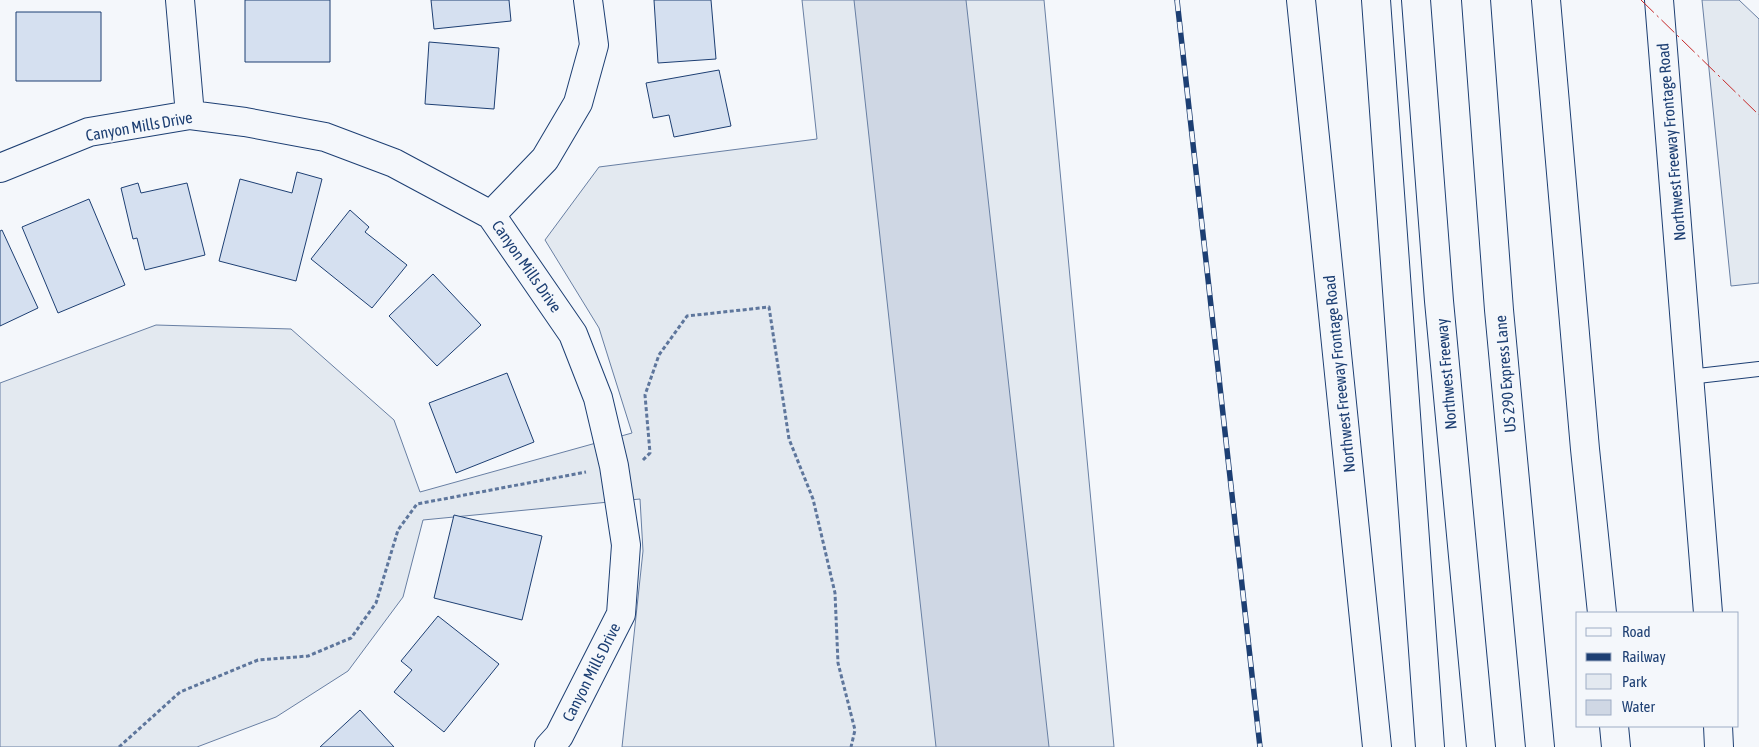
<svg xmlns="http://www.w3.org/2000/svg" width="1759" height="747" font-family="'Asap Condensed',sans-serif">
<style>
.green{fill:#e3e9f0;stroke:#687fa3}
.water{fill:#cfd7e4;stroke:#687fa3}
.building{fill:#d5e0f0;stroke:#1d3f73}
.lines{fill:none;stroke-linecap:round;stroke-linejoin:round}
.lane-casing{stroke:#1d3f73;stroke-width:16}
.street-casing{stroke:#1d3f73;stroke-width:30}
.secondary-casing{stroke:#1d3f73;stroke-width:30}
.highway-casing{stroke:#1d3f73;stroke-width:30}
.path{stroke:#5e769c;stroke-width:3;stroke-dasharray:4 2.5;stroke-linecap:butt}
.lane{stroke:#f4f7fb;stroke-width:14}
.street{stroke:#f4f7fb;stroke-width:28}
.secondary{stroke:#f4f7fb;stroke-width:28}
.highway{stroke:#f4f7fb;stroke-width:28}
.rail-casing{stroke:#1d3f73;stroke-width:5.5}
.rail{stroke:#f4f7fb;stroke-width:4;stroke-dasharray:11;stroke-linecap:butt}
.power{stroke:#c62828;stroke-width:1;stroke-dasharray:18 4 2.5 4;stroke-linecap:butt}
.labels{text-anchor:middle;stroke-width:4;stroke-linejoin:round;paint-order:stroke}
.street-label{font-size:16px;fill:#1d3f73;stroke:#f4f7fb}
</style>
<rect width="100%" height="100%" fill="#f4f7fb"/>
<path class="green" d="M802 0H1044L1114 747H622L643 551 640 499 423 520 403 597 348 671 276 717 197 747H0V383L156 325 291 329 394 420 420 492 632 433 599 328 545 240 599 167 817 139Z
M1702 0H1739L1759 19V283L1731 286Z"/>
<path class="water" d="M854 0H966L1049 747H936Z"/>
<path class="building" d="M245 0H330V62H245Z
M431 0H509L511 21 434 29Z
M654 0H711L716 59 658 63Z
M16 12H101V81H16Z
M429 42 499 48 494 109 425 104Z
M719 70 731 126 674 137 669 115 653 118 646 83Z
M297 172 322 179 296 281 219 261 240 179 292 193Z
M138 183 141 193 187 183 205 255 145 270 137 238 133 239 121 188Z
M89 199 125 285 58 313 22 227Z
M350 210 369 227 365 232 407 265 372 308 311 259Z
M2 230 38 308 0 326V231Z
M433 274 481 325 437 366 389 316Z
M507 373 534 442 456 473 429 403Z
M454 515 542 536 522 620 434 598Z
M438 616 499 664 444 732 394 692 412 670 401 661Z
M360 710 394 747H320Z"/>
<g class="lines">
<g class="lane-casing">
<path id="lane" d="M1689 377 1759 369"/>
</g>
<g class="street-casing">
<path id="street" d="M180 0 190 115
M0 168 89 132 190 115 245 122 325 137 394 163 491 215 573 334 598 398 614 466 626 545 621 614 559 736 549 747
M491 215 545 159 578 103 594 45 588 0"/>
</g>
<g class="secondary-casing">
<path id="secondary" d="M1301 0 1377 747
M1659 0 1708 613
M1718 726 1719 747"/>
</g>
<g class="highway-casing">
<path id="highway" d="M1376 0 1430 747
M1416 0 1439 301 1481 747
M1476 0 1499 310 1540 747
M1546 0 1585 449 1602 613
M1614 726 1616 747"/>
</g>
<path class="path" d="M643 460 650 453 645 395 659 355 687 316 769 307 789 439 813 499 835 593 838 663 855 730 851 747
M119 747 180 692 258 660 308 656 351 638 376 603 398 530 417 504 586 472"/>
<use href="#lane" class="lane"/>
<use href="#street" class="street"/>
<use href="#secondary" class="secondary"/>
<use href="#highway" class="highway"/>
<g class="rail-casing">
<path id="rail" d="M1177 0 1260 747"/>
</g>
<use href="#rail" class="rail"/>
<path class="power" d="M1641 0 1759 115"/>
</g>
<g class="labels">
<g class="street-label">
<text transform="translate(139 126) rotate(-10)" y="6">Canyon Mills Drive</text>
<text transform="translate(1671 142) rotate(-95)" y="6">Northwest Freeway Frontage Road</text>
<text transform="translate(527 266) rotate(55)" y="6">Canyon Mills Drive</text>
<text transform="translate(1339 374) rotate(-96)" y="6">Northwest Freeway Frontage Road</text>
<text transform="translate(1446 374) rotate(-95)" y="6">Northwest Freeway</text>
<text transform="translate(1505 374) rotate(-95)" y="6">US 290 Express Lane</text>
<text transform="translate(591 672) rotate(-63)" y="6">Canyon Mills Drive</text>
</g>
</g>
<rect x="1576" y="612" width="162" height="115" fill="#f4f7fb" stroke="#9eadc5"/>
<rect x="1586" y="628" width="25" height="8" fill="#f4f7fb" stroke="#9eadc5"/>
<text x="1622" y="637" font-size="15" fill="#1d3f73">Road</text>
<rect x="1586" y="653" width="25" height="8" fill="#1d3f73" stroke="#9eadc5"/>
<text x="1622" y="662" font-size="15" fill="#1d3f73">Railway</text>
<rect x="1586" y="674" width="25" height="15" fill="#e3e9f0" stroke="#9eadc5"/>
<text x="1622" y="687" font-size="15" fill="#1d3f73">Park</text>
<rect x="1586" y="700" width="25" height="15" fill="#cfd7e4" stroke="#9eadc5"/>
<text x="1622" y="712" font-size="15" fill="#1d3f73">Water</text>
</svg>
